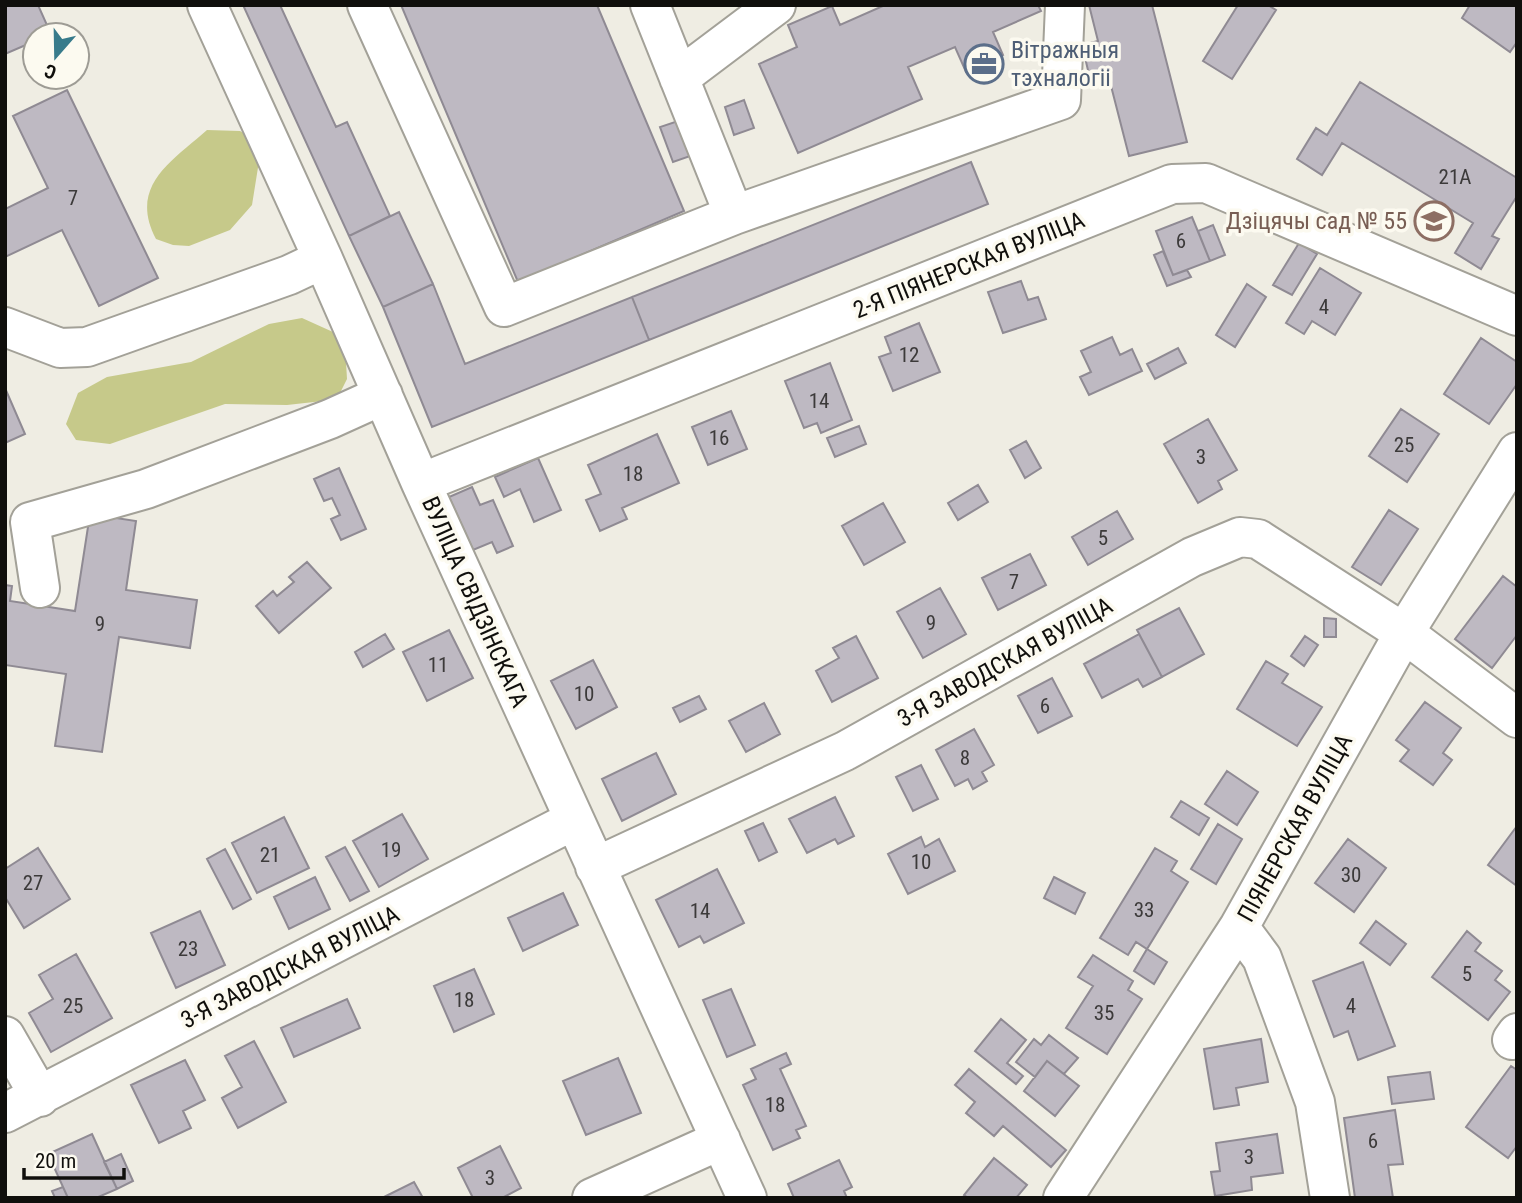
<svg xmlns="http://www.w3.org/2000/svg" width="1522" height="1203" font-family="'Roboto Condensed',sans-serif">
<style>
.green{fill:#c6c98a}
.building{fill:#beb9c2;stroke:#8f8a93;stroke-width:2}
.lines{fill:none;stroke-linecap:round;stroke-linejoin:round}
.minor-casing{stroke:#a3a198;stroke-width:42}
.minor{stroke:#fff;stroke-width:38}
.labels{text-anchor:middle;stroke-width:7;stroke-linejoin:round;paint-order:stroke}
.number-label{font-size:21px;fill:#3c3a3a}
.service-label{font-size:24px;fill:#4e5e75;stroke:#fcfaf0;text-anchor:start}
.education-label{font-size:24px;fill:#785e54;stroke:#fcfaf0;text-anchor:end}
.street-label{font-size:24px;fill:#100f0c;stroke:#fcfaf0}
</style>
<rect width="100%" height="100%" fill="#efede3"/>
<path class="green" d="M207 130 240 131 255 139 260 155 252 205 230 230 189 246 173 245 156 239C128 186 172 161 207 130Z
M302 318 333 332 346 362 347 379 339 395 323 401 287 405 225 404 110 444 76 440 66 424 78 393 107 377 191 362 269 324Z"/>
<path class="building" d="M5 5H38L51 34 35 35V41L5 54Z
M243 5H280L336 127 347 122 390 216 349 236Z
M401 5H597L684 211 518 282Z
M885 5H1038L1041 11 993 32 1003 55 966 72 955 47 908 67 922 99 798 153 759 64 797 47 788 25 832 6 840 25Z
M1089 5H1152L1187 142 1129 156 1110 82 1092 87 1082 45 1098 41Z
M1238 5H1268L1276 10 1232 79 1203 61Z
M1470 5H1517V42L1510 52 1462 18Z
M1360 82 1517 178V196L1492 236 1499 239 1481 269 1455 253 1473 223 1342 143 1322 175 1297 159 1316 128 1327 135Z
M67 90 158 278 99 306 62 230 5 257V209L48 188 13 116Z
M744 100 754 128 734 135 725 107Z
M687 118 699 153 673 162 660 127Z
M971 162 988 204 649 340 632 297Z
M399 212 433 284 383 307 349 236Z
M1192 217 1210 261 1173 275 1156 231Z
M1213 225 1225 255 1210 261 1198 231Z
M1299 243 1317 254 1292 295 1273 285Z
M1163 251 1173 275 1187 270 1191 277 1167 286 1154 255Z
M1320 268 1361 293 1335 335 1312 321 1304 334 1286 323Z
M1021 281 1028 300 1038 297 1046 319 1003 333 988 292Z
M433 284 465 364 632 297 649 340 432 427 383 307Z
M1247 284 1266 297 1235 347 1216 335Z
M919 323 940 372 893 391 879 357 891 353 885 337Z
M1112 337 1120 355 1132 349 1142 371 1089 395 1080 377 1091 372 1081 351Z
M1481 338 1517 362V384L1489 424 1444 394Z
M1178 348 1186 363 1155 379 1147 364Z
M830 363 852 420 821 433 817 423 804 428 785 381Z
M5 388 25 434 5 443Z
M1401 409 1439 434 1407 482 1369 456Z
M731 411 747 449 708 465 692 427Z
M1208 419 1237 470 1218 481 1222 489 1198 503 1164 444Z
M859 426 866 444 835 457 827 438Z
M657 434 679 483 622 508 627 519 600 531 586 500 601 494 588 465Z
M1026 441 1041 468 1025 478 1010 450Z
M538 458 561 510 534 522 520 489 504 497 495 477Z
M339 468 366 529 341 540 331 519 340 515 332 498 324 501 314 479Z
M978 485 988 502 958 520 948 503Z
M472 487 480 505 493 500 513 546 497 553 492 542 473 550 449 497Z
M883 503 905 542 864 565 842 526Z
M1389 510 1418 529 1381 585 1352 567Z
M1117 511 1133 539 1088 565 1072 537Z
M90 514 136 521 126 590 197 600 190 648 119 637 102 752 55 746 66 674 5 665V585L12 586 10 601 75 611Z
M1030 554 1046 585 998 610 982 578Z
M307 562 331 588 279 633 256 606 273 591 277 596 294 582 289 577Z
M1503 576 1517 587V635L1492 668 1455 639Z
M940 588 966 634 923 658 897 612Z
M1179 608 1204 654 1162 677 1137 630Z
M1324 618 1336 619V637H1324Z
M449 630 473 678 427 701 403 652Z
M385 634 394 649 363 667 355 652Z
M1139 634 1162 677 1143 687 1138 679 1102 698 1084 664Z
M856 636 878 678 832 702 816 671 839 658 833 648Z
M1305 636 1318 645 1304 666 1291 656Z
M593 660 617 707 576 729 551 681Z
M1266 661 1288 674 1282 683 1322 707 1297 746 1237 709Z
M1052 678 1072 716 1038 733 1018 696Z
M699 696 706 709 680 722 673 708Z
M1425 702 1461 728 1443 753 1452 760 1433 785 1400 761 1409 750 1396 740Z
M764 703 780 734 746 752 729 721Z
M974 729 994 765 982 772 987 781 973 789 968 779 955 786 936 750Z
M656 753 676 794 622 821 602 779Z
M921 765 938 799 913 811 896 777Z
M1227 771 1258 792 1237 825 1205 804Z
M835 797 854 836 838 844 835 839 807 853 789 819Z
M1181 801 1209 818 1199 835 1171 817Z
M402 814 428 859 379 887 353 841Z
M284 817 309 868 257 893 232 843Z
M763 823 777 852 759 861 745 831Z
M1218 824 1242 839 1216 884 1191 869Z
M1517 826V886L1488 865Z
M921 837 925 847 939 839 955 871 908 894 888 854Z
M1348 839 1386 868 1354 912 1315 883Z
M345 847 369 891 350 901 326 857Z
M38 848 70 899 24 928 5 897V869Z
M1155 848 1177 861 1171 871 1188 882 1147 949 1136 942 1128 955 1100 938Z
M225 849 251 899 233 909 207 859Z
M717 869 744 923 704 943 700 936 679 947 656 900Z
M315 877 330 909 289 929 274 897Z
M1054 877 1085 893 1075 914 1044 898Z
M563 893 578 925 523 951 508 918Z
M200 911 225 965 176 988 151 933Z
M1376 921 1406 944 1390 965 1360 943Z
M1467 931 1481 943 1475 951 1502 971 1495 980 1510 992 1488 1020 1432 977Z
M1147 949 1167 962 1154 984 1134 971Z
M76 954 112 1018 51 1052 29 1013 53 999 39 975Z
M1093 955 1133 981 1128 990 1142 999 1107 1054 1066 1028 1093 986 1078 977Z
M1363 962 1395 1046 1358 1060 1348 1031 1334 1037 1313 981Z
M474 969 494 1014 454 1032 434 986Z
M731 989 755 1045 727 1057 703 1000Z
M347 999 360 1028 294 1057 281 1028Z
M1001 1019 1026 1040 1007 1063 1023 1076 1016 1084 975 1051Z
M1049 1035 1078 1058 1064 1074 1047 1061 1035 1077 1016 1062 1034 1039 1041 1045Z
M1261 1039 1268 1082 1236 1088 1239 1105 1214 1109 1204 1049Z
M254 1041 286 1102 238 1128 222 1098 242 1087 225 1056Z
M786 1053 791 1064 780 1069 806 1126 796 1130 800 1138 773 1150 743 1085 756 1079 751 1069Z
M618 1058 641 1113 586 1135 563 1081Z
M185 1060 205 1100 183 1111 191 1128 159 1143 131 1085Z
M1047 1061 1079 1086 1055 1116 1024 1091Z
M1511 1066 1517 1070V1146L1508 1158 1466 1127Z
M969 1069 1066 1150 1051 1167 1003 1126 994 1136 966 1113 975 1102 955 1085Z
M1430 1072 1434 1099 1392 1104 1388 1077Z
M1395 1110 1403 1164 1388 1165 1393 1198H1355L1344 1118Z
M92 1134 117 1189 96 1198H68L48 1154Z
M1277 1134 1283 1173 1251 1177 1252 1190 1215 1196 1211 1172 1220 1171 1216 1143Z
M500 1146 521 1188 502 1198H473L458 1168Z
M121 1154 133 1181 117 1189 104 1162Z
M994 1158 1027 1185 1016 1198H968L964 1195Z
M839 1160 852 1187 844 1191 847 1198H794L788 1184Z
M414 1182 423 1198H382Z
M63 1187 68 1198H55L52 1191Z"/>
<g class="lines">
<g class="minor-casing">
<path id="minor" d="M207 5 323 259 421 483 747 1198
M367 5 504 307 734 215 1061 100 1065 5
M650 5 734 215
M679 78 776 5
M5 327 60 348 87 347 289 275 323 259
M421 483 1172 184 1206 183 1517 316
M40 588 30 522 146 489 330 419 383 395
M595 867 845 751 1192 557 1240 537 1258 539 1404 633 1517 718
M1239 927 1262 958 1315 1102 1330 1198
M5 1036 40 1097
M1512 1040 1517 1033
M5 1113 574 820
M592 1198 721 1140
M1063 1198 1239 927 1404 633 1517 452"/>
</g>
<use href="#minor" class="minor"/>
</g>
<defs>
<g id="office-ring" transform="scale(2.0125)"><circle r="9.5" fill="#fcfaf0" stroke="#5c6f8a" stroke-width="1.5"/><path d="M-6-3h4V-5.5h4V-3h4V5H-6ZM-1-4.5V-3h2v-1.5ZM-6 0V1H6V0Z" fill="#5c6f8a"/></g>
<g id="school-ring" transform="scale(2.0125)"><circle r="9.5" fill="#fcfaf0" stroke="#8d6e63" stroke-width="1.5"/><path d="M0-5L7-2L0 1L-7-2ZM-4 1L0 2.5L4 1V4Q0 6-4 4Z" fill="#8d6e63"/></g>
</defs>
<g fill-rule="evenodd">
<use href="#office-ring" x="984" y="64"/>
<use href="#school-ring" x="1434" y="221"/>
</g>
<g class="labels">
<g class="number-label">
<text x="1455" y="184">21А</text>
<text x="73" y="205">7</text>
<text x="1181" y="248">6</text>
<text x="1324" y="314">4</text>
<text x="909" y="362">12</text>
<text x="819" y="408">14</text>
<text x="719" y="445">16</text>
<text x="1404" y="452">25</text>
<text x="1201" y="464">3</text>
<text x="633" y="481">18</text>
<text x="1103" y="545">5</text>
<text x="1014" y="589">7</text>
<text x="931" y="630">9</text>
<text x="100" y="631">9</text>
<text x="438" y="672">11</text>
<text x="584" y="701">10</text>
<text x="1045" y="713">6</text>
<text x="965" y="765">8</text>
<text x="391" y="857">19</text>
<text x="270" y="862">21</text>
<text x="921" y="869">10</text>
<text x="1351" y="882">30</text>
<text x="33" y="890">27</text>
<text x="1144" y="917">33</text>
<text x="700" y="918">14</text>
<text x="188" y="956">23</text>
<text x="1467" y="981">5</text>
<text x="464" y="1007">18</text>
<text x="73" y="1013">25</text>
<text x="1351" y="1013">4</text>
<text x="1104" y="1020">35</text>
<text x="775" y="1112">18</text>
<text x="1373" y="1148">6</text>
<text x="1249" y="1164">3</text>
<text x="490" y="1185">3</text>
</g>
<g class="service-label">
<text x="1011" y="58">Вітражныя<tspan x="1011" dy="28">тэхналогіі</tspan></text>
</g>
<g class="education-label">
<text x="1407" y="229">Дзіцячы сад № 55</text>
</g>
<g class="street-label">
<text transform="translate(969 265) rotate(-22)" y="8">2-Я ПІЯНЕРСКАЯ ВУЛІЦА</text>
<text transform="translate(475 602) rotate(66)" y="8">ВУЛІЦА СВІДЗІНСКАГА</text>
<text transform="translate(1005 662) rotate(-29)" y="8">3-Я ЗАВОДСКАЯ ВУЛІЦА</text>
<text transform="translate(1295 828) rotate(-61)" y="8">ПІЯНЕРСКАЯ ВУЛІЦА</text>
<text transform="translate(290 967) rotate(-27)" y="8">3-Я ЗАВОДСКАЯ ВУЛІЦА</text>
</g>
</g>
<rect width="1522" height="1203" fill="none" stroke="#100f0c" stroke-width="14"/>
<g transform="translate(56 56) rotate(200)"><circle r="33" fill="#fcfaf0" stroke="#9e9c95" stroke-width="2"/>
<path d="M0-5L12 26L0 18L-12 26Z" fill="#387b8b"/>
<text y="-10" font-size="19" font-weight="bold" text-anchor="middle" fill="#100f0c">С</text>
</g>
<path d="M24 1168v10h100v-10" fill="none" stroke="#100f0c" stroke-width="3.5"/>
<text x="35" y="1168" font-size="21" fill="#100f0c" stroke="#fcfaf0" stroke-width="5" paint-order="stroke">20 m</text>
</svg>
